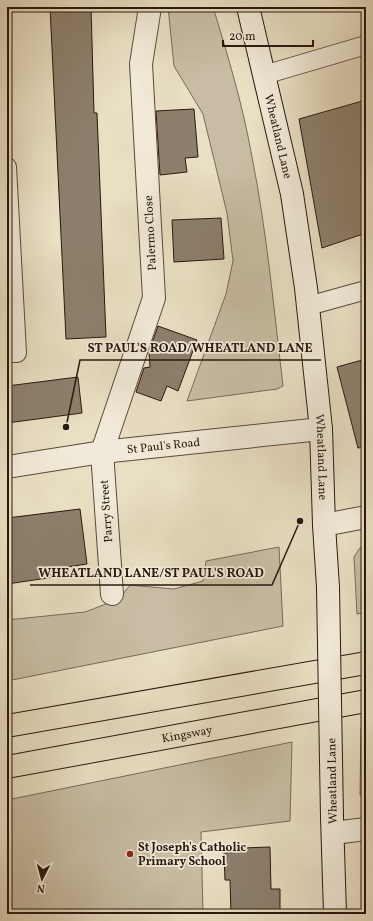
<svg xmlns="http://www.w3.org/2000/svg" width="373" height="921" font-family="Vollkorn,serif">
<style>
.green{fill:#c8bda4;stroke:#786a59}
.building{fill:#8d7f6c;stroke:#29180e}
.lines{fill:none;stroke-linecap:round;stroke-linejoin:round}
.lane-casing{stroke:#594a3b;stroke-width:20}
.street-casing{stroke:#594a3b;stroke-width:24}
.secondary-casing{stroke:#29180e;stroke-width:24}
.highway-casing{stroke:#29180e;stroke-width:24}
.lane{stroke:#f1ead8;stroke-width:18}
.street{stroke:#f1ead8;stroke-width:22}
.secondary{stroke:#f1ead8;stroke-width:22}
.highway{stroke:#e9dfc3;stroke-width:22}
.secondary-bridge-casing{stroke:#29180e;stroke-width:24;stroke-linecap:butt}
.secondary-bridge{stroke:#f1ead8;stroke-width:22}
.poi-dot{fill:#8f2418;stroke:#f1ead8;stroke-width:1.5}
.labels{text-anchor:middle;stroke-width:3.5;stroke-linejoin:round;paint-order:stroke}
.street-label{font-size:12px;fill:#29180e;stroke:#f1ead8}
.poi-label{font-size:12px;font-weight:bold;fill:#29180e;stroke:#f1ead8;text-anchor:start}
.leader{fill:none;stroke:#29180e;stroke-width:1.5}
.callout-dot{fill:#29180e;stroke:#f1ead8;stroke-width:1.5}
.callout-label{font-size:13px;text-anchor:middle;font-weight:bold;fill:#29180e;stroke:#f1ead8;stroke-width:3.5;stroke-linejoin:round;paint-order:stroke}
</style>
<rect width="100%" height="100%" fill="#e9dfc3"/>
<filter id="stains"><feTurbulence type="fractalNoise" baseFrequency=".005" numOctaves="4"/><feColorMatrix values="0 0 0 0 .2 0 0 0 0 .09 0 0 0 0 .02 0 0 0 .5 -.17"/></filter>
<radialGradient id="worn" r=".72"><stop offset=".6" stop-color="#630" stop-opacity="0"/><stop offset="1" stop-color="#630" stop-opacity=".3"/></radialGradient>
<path class="green" d="M168 7H213C228 56 243 106 252 157 267 233 274 310 283 386L277 389 187 401 226 294 233 261 227 213 203 114 174 66Z
M366 546V612L357 614 354 557 360 548Z
M279 547 283 626 7 681V620L85 612 119 599 130 585 174 589 203 581 206 561Z
M366 727V800L360 795 361 728Z
M292 742 290 821 201 832 203 914H7V800Z"/>
<path class="building" d="M50 7H91L94 113H97L106 337 66 339Z
M366 100V233L322 248 299 119Z
M194 109 198 157 185 158 187 172 160 175 156 111Z
M221 218 224 259 174 262 172 220Z
M158 326 197 340 178 391 167 386 161 401 136 392 144 368 150 367 149 352Z
M366 359V447L358 448 337 367Z
M78 377 82 413 7 423V386Z
M80 509 87 564 67 567 68 575 7 584V518Z
M270 847 271 889H280V914H231L230 880H225L224 853 242 852V848Z"/>
<g class="lines">
<g class="lane-casing">
<path id="lane" d="M264 75 366 45
M7 167 17 353H7
M308 306 366 290"/>
</g>
<g class="street-casing">
<g id="street">
<path id="s1" d="M7 467 102 452 321 429"/>
<path d="M324 525 366 517"/>
<path d="M112 594 102 452 154 298 141 64 150 7"/>
<path d="M333 833 366 829"/>
</g>
</g>
<g class="secondary-casing">
<g id="secondary">
<path id="s2" d="M248 7 292 194 306 288 321 429 324 525 328 587"/>
<path d="M332 817 335 914"/>
</g>
</g>
<g class="highway-casing">
<g id="highway">
<path d="M7 726 366 663"/>
<path id="s3" d="M7 767 366 701"/>
</g>
</g>
<use href="#lane" class="lane"/>
<use href="#street" class="street"/>
<use href="#secondary" class="secondary"/>
<use href="#highway" class="highway"/>
<g class="secondary-bridge-casing">
<path id="secondary-bridge" d="M328 587 332 817"/>
</g>
<use href="#secondary-bridge" class="secondary-bridge"/>
</g>
<circle class="poi-dot" cx="130" cy="854" r="4"/>
<g class="labels">
<g class="street-label">
<text dy="4" stroke="none"><textPath href="#s2" startOffset="133">Wheatland Lane</textPath></text>
<text transform="translate(150 233) rotate(-93)" y="4">Palermo Close</text>
<text dy="4" stroke="none"><textPath href="#s1" startOffset="158">St Paul's Road</textPath></text>
<text dy="4" stroke="none"><textPath href="#s2" startOffset="457">Wheatland Lane</textPath></text>
<text transform="translate(106 511) rotate(-94)" y="4">Parry Street</text>
<text dy="4" stroke="none"><textPath href="#s3" startOffset="183">Kingsway</textPath></text>
<text transform="translate(332 781) rotate(-91)" y="4">Wheatland Lane</text>
</g>
<g class="poi-label">
<text x="138" y="851">St Joseph's Catholic<tspan x="138" dy="14">Primary School</tspan></text>
</g>
</g>
<path class="leader" d="M66 427L80 360H321M300 521L272 585H30"/>
<g class="callout-dot">
<circle cx="66" cy="427" r="4"/>
<circle cx="300" cy="521" r="4"/>
</g>
<g class="callout-label">
<text x="200" y="352">ST PAUL'S ROAD/WHEATLAND LANE</text>
<text x="151" y="577">WHEATLAND LANE/ST PAUL'S ROAD</text>
</g>
<rect width="373" height="921" fill="none" stroke="#e9dfc3" stroke-width="24"/>
<rect x="8" y="8" width="357" height="905" fill="none" stroke="#29180e" stroke-width="2"/>
<rect x="12" y="12" width="349" height="897" fill="none" stroke="#29180e"/>
<g transform="translate(42 879) rotate(186)" stroke="#f1ead8" stroke-width="3" paint-order="stroke">
<path d="M0-3L7 15L0 10L-7 15Z" fill="#29180e"/>
<text y="-6" font-size="11" font-weight="bold" text-anchor="middle" fill="#29180e">N</text>
</g>
<path d="M223 40v6h90v-6" fill="none" stroke="#29180e" stroke-width="2"/>
<text x="229" y="40" font-size="12" fill="#29180e" stroke="#f1ead8" stroke-width="3" paint-order="stroke">20 m</text>
<rect width="100%" height="100%" filter="url(#stains)"/>
<rect width="100%" height="100%" fill="url(#worn)"/>
</svg>
